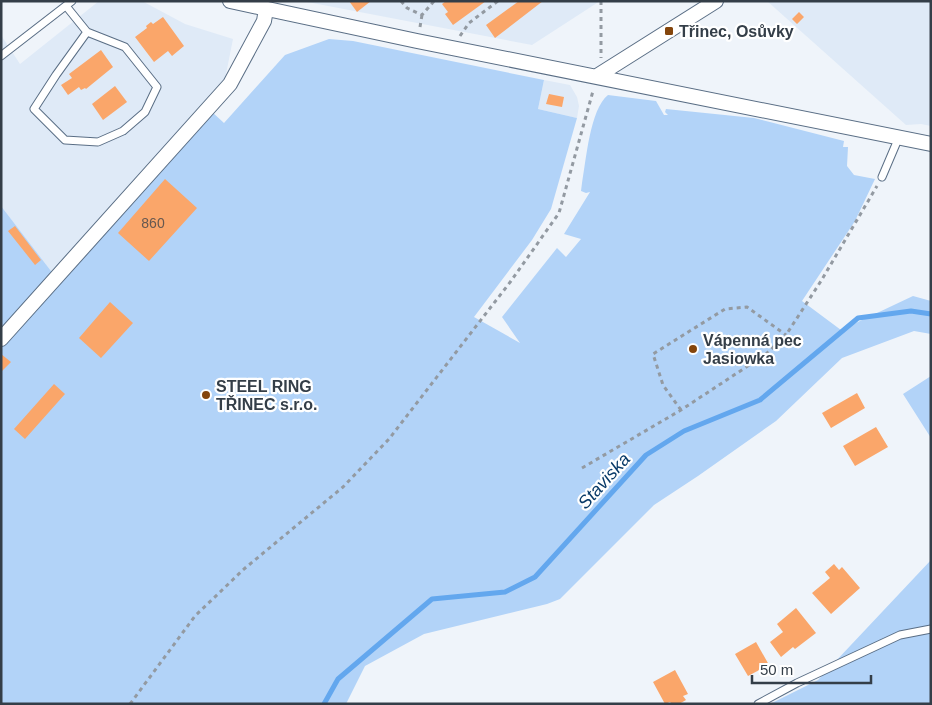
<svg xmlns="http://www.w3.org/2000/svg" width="932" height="705" font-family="Arial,sans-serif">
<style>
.built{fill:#dfeaf7}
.green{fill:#b2d3f8}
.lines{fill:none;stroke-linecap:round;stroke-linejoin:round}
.stream{stroke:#63a7ee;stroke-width:5}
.building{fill:#faa66a}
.lane-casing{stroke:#5a6e85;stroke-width:9}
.street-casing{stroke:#5a6e85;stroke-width:16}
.path{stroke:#939aa2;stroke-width:3;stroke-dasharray:4 4;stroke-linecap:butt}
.lane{stroke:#fff;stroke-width:7}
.street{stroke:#fff;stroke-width:14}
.poi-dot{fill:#84450c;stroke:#fff;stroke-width:2}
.labels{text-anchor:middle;stroke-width:4.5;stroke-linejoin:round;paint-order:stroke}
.number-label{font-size:14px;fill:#665850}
.poi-label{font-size:16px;font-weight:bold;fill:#343e48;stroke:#fff;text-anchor:start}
.water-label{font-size:18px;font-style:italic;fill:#083a68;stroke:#fff}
</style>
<rect width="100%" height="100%" fill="#eff4fa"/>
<path class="built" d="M99 1H142L185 24 233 39 225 79 234 87 61 280 51 271 1 206V35L20 64Z
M302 1H600L532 45Z
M767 1H931V126L921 124 906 125Z
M544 80 570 85 577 97 579 106 577 118 538 109Z"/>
<path class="green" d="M329 39 353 41 544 80 538 109 577 118 551 209 532 240 474 317 520 343 502 317 557 248 566 257 581 239 564 234 590 192 586 193 581 191 582 183C586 161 590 109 608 95L656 101 664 115H668L665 112 666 109 754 118 844 141 843 147H848L847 166 854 175 875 179 855 221 802 301 841 330 913 296 931 301V334L914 331 842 358 776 421 698 476 654 505 560 599 547 604 424 634 365 666 346 704H1V206L51 271 62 280 212 112 224 123 285 55Z
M931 376V438L903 394Z
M931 560V704H770L818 680Z"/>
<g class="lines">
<path class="stream" d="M324 704 338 679 432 599 505 592 535 577 646 455 684 431 760 400 858 318 911 311 931 314"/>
</g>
<path class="building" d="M349 1H371L357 12Z
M446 1H486L453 25 445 14 448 12 442 4Z
M519 1H543L495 38 486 25Z
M799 12 804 17 797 24 792 19Z
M163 17 184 46 172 56 168 51 154 62 135 37 147 28 146 26 151 22 153 24Z
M101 50 113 67 86 89 85 88 81 90 79 87 68 95 61 85 72 78 69 74Z
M115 86 127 102 103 120 92 104Z
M549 94 564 97 562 107 546 104Z
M165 179 197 208 149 261 118 233Z
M15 226 41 260 35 265 8 231Z
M110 302 133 323 101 358 79 338Z
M1 354 11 362 1 372Z
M54 384 65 394 25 439 14 429Z
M857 393 865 408 831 428 822 413Z
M876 427 888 447 855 466 843 446Z
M834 564 839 570 842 567 860 588 831 614 812 593 830 578 825 572Z
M796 608 816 633 795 649 793 647 781 657 770 642 783 632 777 624Z
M756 642 769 665 748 676 735 654Z
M675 670 688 694 683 696 686 700 679 704H672L670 702 665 704 653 682Z"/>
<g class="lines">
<g class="lane-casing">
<path id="lane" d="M66 6 87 32 125 47 157 87 145 112 123 131 98 142 65 140 34 109 56 75 87 32
M1 56 72 1
M882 177 899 137
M758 704 797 683 900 635 931 629"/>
</g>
<g class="street-casing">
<path id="street" d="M230 1 417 41 931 144
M597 76 716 1
M1 339 230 84 264 21 266 9"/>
</g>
<path class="path" d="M401 1 407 8 422 15 434 1
M601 1V58
M420 27 422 15
M460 36 469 23 498 1
M681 410 663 385 653 354 725 309 747 307 786 335
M582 468 681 410 766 354 786 335 821 281 877 186
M130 704 195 616 244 569 343 487 389 439 511 281 559 213 593 91"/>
<use href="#lane" class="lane"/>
<use href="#street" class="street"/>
</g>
<g class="poi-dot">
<rect x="664" y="26" width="10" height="10" rx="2.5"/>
<circle cx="693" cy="349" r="5"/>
<circle cx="206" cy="395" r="5"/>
</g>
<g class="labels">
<g class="number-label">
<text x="153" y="228">860</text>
</g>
<g class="poi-label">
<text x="679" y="37">Třinec, Osůvky</text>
<text x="703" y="346">Vápenná pec<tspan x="703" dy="18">Jasiowka</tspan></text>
<text x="216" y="392">STEEL RING<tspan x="216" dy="18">TŘINEC s.r.o.</tspan></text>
</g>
<g class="water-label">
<text transform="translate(604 481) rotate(-48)" y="6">Staviska</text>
</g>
</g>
<rect width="932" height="705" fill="none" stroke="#343e48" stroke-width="5"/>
<path d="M752 675v8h119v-8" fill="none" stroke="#343e48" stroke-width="2.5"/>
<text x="760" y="675" font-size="15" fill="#343e48" stroke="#ffffff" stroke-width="4" paint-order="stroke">50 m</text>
</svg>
